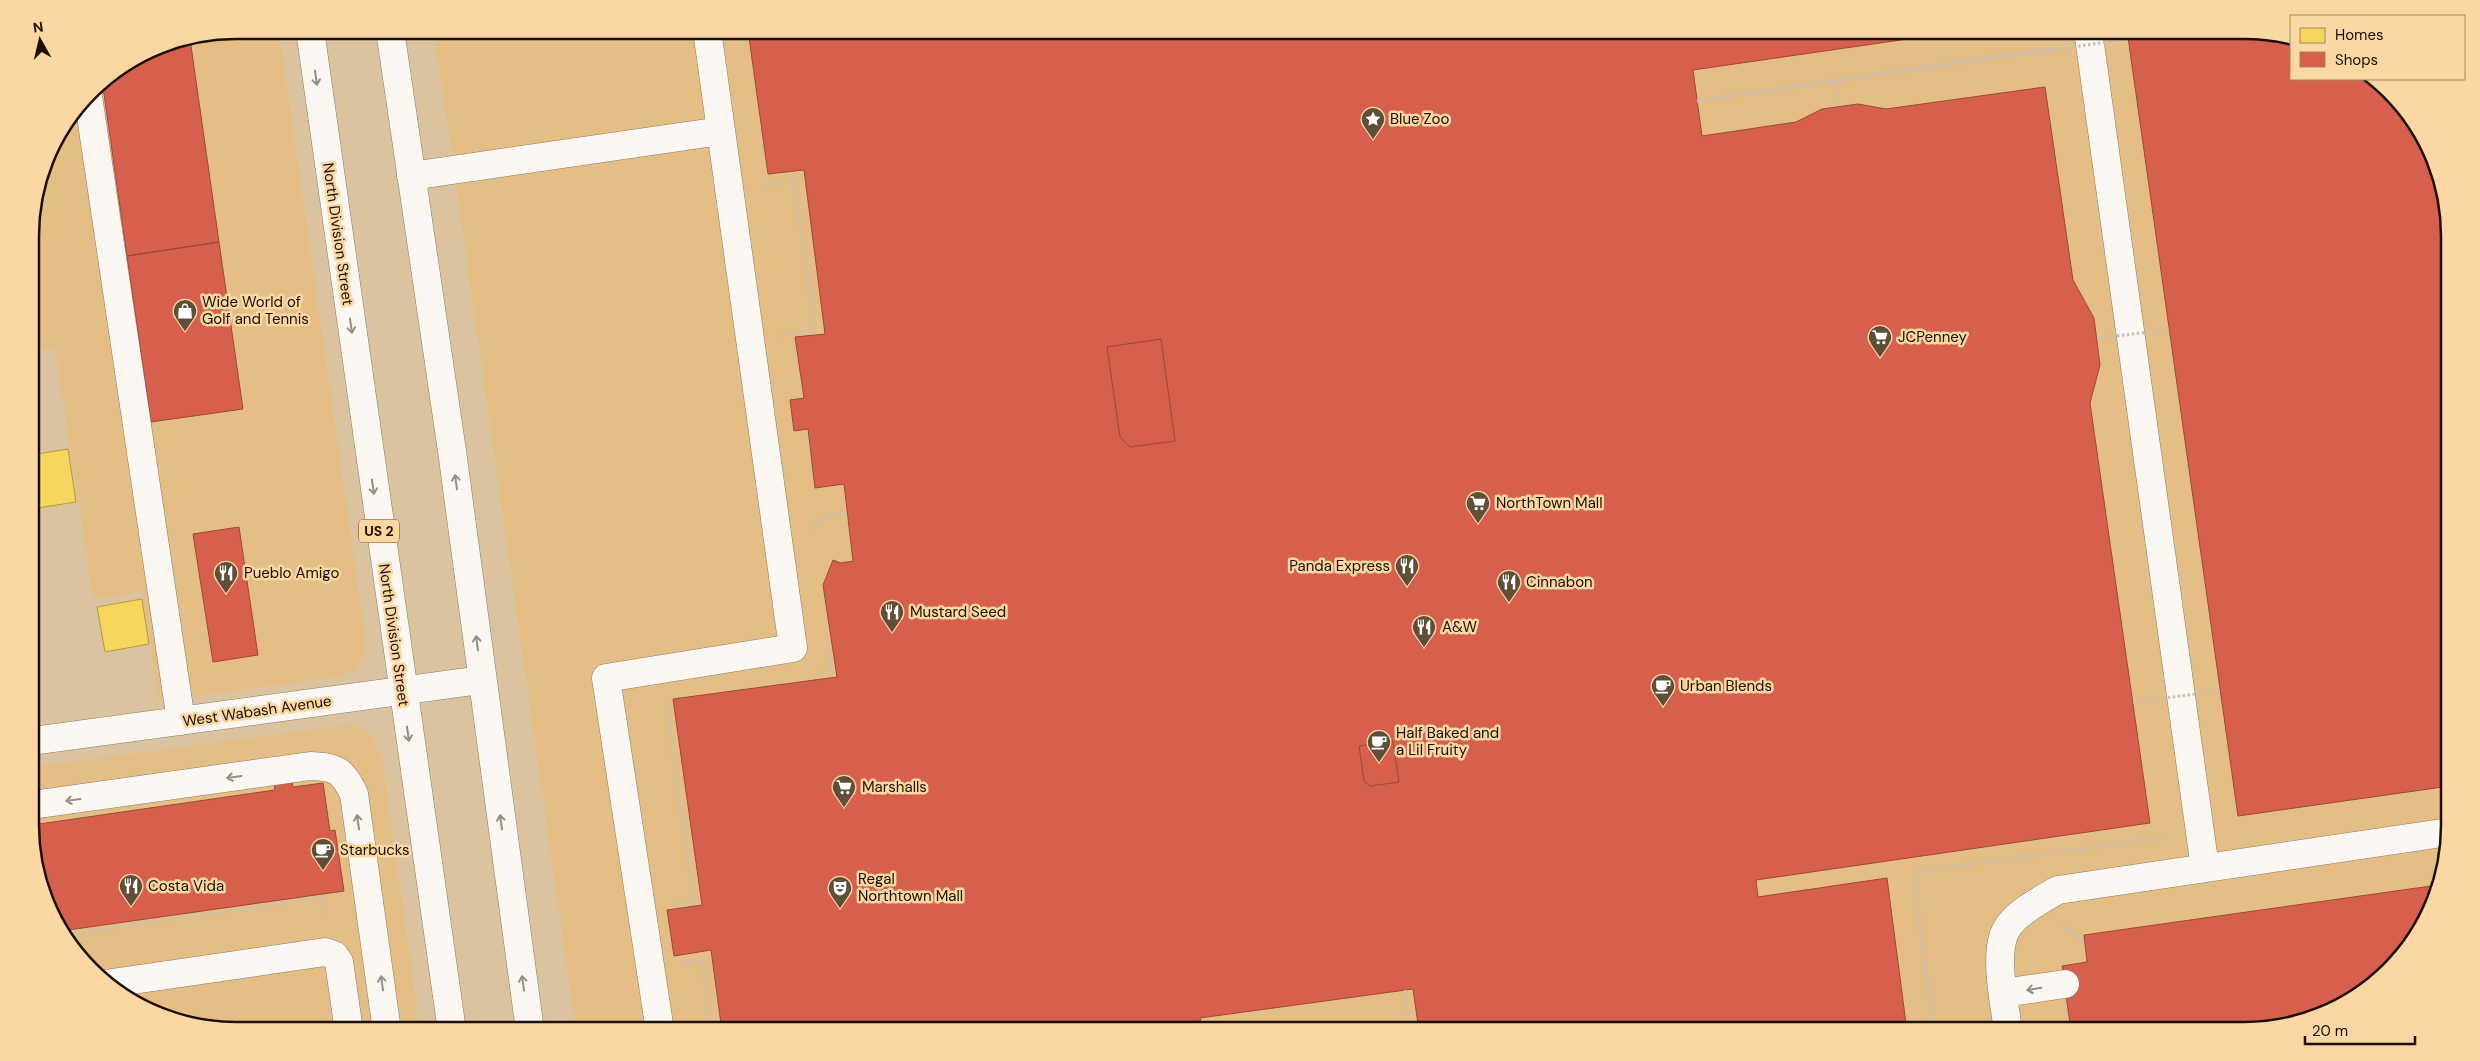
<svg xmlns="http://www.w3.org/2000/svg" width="2480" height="1061" font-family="'DM Sans',sans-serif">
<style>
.built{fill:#e5be86}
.homes{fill:#f6d55c;stroke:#b59a40}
.shops{fill:#d6604d;stroke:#9e4836}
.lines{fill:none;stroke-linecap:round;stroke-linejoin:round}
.minor-casing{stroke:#8d7c62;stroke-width:29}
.major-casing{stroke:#8d7c62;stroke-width:29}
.path{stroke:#c8c0b7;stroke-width:3;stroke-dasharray:2.5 2.5;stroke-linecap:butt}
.minor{stroke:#faf6f1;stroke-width:28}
.major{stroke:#faf6f1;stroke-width:28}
.path-bridge{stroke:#c8c0b7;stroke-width:3;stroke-dasharray:2.5 2.5;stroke-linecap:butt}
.oneway{stroke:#968e85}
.labels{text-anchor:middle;stroke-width:5;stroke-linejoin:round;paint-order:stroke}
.shield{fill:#fbd7a3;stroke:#5f4b31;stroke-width:1}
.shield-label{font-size:14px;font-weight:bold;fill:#1c0f00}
.poi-label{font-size:15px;fill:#1c0f00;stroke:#fbd7a3;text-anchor:start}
.street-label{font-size:15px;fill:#1c0f00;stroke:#fbd7a3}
.rim{fill:none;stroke:#1c0f00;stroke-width:2.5}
</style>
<rect width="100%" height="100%" fill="#dcc39f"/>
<path class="built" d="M235 30H279L366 644 362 660 353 670 337 677 158 701 143 592 93 598 55 348 31 351 30 222 51 144 100 81 157 46Z
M434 30H2245L2291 39V79H2376L2408 111 2434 157 2448 209 2450 826 2434 904 2408 950 2369 989 2311 1020 2258 1031H576Z
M349 725 362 728 372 735 383 764 420 1031H235L157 1015 111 989 73 951 46 904 32 853V767Z"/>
<path class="homes" d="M68 449 76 502 31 509V455Z
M142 599 149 644 105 652 97 607Z
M31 621H35L38 642 31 643Z"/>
<path class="shops" d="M748 30H1970L1693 70 1702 136 1796 122 1822 109 1858 104 1886 109 2045 87 2073 280 2094 318 2100 365 2090 403 2150 823 1756 880 1758 897 1887 878 1907 1031H1419L1413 989 1200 1018 1202 1031H1123L1122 1028 1102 1031H722L711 950 674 956 667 910 702 905 673 699 837 677 823 585 833 560 841 563 853 561 844 484 815 488 808 429 794 431 790 400 804 398 795 337 825 334 804 170 768 174Z
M2127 30H2245L2291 39V79H2376L2408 111 2434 157 2448 209 2450 786 2238 816Z
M190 39 219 242 127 256 102 80 157 46Z
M219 242 243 409 151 422 127 256Z
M1161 339 1175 441 1130 447 1120 437 1107 347Z
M239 527 258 655 213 662 193 534Z
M1393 741 1399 782 1370 786 1364 781 1359 746Z
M292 781 293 787 323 783 330 831 335 830 344 891 61 931 46 904 32 853V825L275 790 274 783Z
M2438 885 2434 904 2408 950 2369 989 2311 1020 2258 1031H2071L2062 966 2087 962 2084 935Z"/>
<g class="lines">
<g class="minor-casing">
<path id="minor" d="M2088 30 2205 868
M88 96 181 721
M411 176 721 131
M32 741 481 680
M32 805 310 766C337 767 342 770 354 794L387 1031
M105 984 325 952 334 955 339 962 349 1031
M2003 993 2065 984
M660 1031 606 678 793 648 707 30
M2008 1031C2005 1005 1993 953 2006 930 2014 914 2042 899 2058 890L2449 832"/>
</g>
<g class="major-casing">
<path id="major" d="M310 30 452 1031
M390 30 452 451 530 1031"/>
</g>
<path class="path" d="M1834 82 1837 107
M1697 101 2057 47
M762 186 794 181 815 330 782 335
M812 528 826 516 847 512
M815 674 832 671 828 641
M666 702 694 902 675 904
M2061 925 2085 942
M63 935 322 898 325 918
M682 962 702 959 712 1031
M1397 1023 1398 1031
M1345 1031 1409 1022 1405 990
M1934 1031 1913 872 2168 837"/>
<use href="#minor" class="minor"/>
<use href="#major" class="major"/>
<path class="path-bridge" d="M1697 101 2128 39
M2097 338 2169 330
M2133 702 2220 691"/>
</g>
<defs><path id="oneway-shaft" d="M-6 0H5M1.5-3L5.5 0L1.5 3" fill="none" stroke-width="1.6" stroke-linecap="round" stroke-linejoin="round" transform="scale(1.25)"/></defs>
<g class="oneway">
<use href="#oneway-shaft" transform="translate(316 78) rotate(82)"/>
<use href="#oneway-shaft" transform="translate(351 326) rotate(82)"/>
<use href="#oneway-shaft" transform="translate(456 482) rotate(-97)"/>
<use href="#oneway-shaft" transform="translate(373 487) rotate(82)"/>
<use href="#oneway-shaft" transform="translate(477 643) rotate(-97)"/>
<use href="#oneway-shaft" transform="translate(408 734) rotate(82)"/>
<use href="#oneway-shaft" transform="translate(234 777) rotate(172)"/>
<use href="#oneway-shaft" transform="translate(73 800) rotate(172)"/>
<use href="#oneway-shaft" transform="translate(358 822) rotate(-98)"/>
<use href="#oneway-shaft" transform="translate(501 822) rotate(-98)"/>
<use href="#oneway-shaft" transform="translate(382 983) rotate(-98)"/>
<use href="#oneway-shaft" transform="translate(523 983) rotate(-98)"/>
<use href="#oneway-shaft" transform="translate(2034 989) rotate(171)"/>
</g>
<defs>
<g id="sight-pin" transform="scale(1.25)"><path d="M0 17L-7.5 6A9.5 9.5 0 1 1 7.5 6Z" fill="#5f4e38" stroke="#fbd7a3"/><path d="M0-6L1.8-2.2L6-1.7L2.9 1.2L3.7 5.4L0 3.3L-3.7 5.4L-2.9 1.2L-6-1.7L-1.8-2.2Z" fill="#fff"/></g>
<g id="shop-pin" transform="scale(1.25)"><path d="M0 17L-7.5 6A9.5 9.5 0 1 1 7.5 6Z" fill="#5f4e38" stroke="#fbd7a3"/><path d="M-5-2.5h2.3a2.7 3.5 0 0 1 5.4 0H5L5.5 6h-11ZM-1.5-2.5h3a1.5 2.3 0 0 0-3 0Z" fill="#fff"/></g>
<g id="supermarket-pin" transform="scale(1.25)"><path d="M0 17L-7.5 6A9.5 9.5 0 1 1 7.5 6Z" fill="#5f4e38" stroke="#fbd7a3"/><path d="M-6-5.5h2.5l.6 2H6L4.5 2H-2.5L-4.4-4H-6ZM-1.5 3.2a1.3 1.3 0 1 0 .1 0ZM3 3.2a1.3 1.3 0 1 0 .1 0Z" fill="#fff"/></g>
<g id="restaurant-pin" transform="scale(1.25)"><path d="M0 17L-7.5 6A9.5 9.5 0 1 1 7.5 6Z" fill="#5f4e38" stroke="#fbd7a3"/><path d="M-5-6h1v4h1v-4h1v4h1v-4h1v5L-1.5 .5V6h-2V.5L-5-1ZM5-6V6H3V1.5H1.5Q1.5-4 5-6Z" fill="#fff"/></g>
<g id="cafe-pin" transform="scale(1.25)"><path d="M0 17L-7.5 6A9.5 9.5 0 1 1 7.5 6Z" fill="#5f4e38" stroke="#fbd7a3"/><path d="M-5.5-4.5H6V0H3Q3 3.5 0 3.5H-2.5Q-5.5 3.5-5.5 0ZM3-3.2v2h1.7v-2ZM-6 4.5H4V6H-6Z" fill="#fff"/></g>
<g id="theatre-pin" transform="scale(1.25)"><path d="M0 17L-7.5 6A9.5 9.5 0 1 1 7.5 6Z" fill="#5f4e38" stroke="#fbd7a3"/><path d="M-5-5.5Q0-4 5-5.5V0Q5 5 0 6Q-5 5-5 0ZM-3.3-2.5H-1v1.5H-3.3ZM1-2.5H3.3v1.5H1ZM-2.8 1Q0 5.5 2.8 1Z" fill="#fff"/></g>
</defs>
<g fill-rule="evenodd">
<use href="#sight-pin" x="1373" y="119"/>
<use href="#shop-pin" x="185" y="311"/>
<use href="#supermarket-pin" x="1880" y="337"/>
<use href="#supermarket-pin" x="1478" y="503"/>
<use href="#restaurant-pin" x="1407" y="566"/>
<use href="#restaurant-pin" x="226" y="573"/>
<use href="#restaurant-pin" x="1509" y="582"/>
<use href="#restaurant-pin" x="892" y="612"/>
<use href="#restaurant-pin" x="1424" y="627"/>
<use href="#cafe-pin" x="1663" y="686"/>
<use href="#cafe-pin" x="1379" y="742"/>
<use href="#supermarket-pin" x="844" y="787"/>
<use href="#cafe-pin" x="323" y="850"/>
<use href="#restaurant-pin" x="131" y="886"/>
<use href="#theatre-pin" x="840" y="888"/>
</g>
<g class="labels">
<rect class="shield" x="359" y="519.5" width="40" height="23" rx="4"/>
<g class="shield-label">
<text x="379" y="536">US 2</text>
</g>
<g class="poi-label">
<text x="1390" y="124">Blue Zoo</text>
<text x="202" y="307">Wide World of<tspan x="202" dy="17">Golf and Tennis</tspan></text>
<text x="1898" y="342">JCPenney</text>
<text x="1496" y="508">NorthTown Mall</text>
<text x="1390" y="571" text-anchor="end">Panda Express</text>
<text x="244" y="578">Pueblo Amigo</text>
<text x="1526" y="587">Cinnabon</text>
<text x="910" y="617">Mustard Seed</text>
<text x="1442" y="632">A&amp;W</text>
<text x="1680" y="691">Urban Blends</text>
<text x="1396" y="738">Half Baked and<tspan x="1396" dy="17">a Lil Fruity</tspan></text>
<text x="862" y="792">Marshalls</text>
<text x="340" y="855">Starbucks</text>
<text x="858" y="884">Regal<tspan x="858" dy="17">Northtown Mall</tspan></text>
<text x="148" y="891">Costa Vida</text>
</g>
<g class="street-label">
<text transform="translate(338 234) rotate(82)" y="5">North Division Street</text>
<text transform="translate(394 635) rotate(82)" y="5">North Division Street</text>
<text transform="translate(257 711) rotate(-8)" y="5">West Wabash Avenue</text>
</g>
</g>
<path d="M0 0H2480V1061H0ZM236 39H2244A197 197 0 0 1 2441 236V825A197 197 0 0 1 2244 1022H236A197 197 0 0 1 39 825V236A197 197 0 0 1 236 39Z" fill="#fbd7a3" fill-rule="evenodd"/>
<path class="rim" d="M236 39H2244A197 197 0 0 1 2441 236V825A197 197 0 0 1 2244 1022H236A197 197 0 0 1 39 825V236A197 197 0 0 1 236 39Z"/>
<rect x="2290" y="15" width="175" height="65" fill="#fbd7a3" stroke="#a28762"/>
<rect x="2300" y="28" width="25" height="15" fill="#f6d55c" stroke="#a28762"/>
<text x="2335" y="40" font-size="15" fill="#1c0f00">Homes</text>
<rect x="2300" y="52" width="25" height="15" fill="#d6604d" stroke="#a28762"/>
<text x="2335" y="65" font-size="15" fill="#1c0f00">Shops</text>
<g transform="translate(40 40) rotate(352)" stroke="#fbd7a3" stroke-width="4" paint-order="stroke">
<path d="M0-4L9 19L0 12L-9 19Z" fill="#1c0f00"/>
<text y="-8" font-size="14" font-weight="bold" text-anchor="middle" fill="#1c0f00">N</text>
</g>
<path d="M2305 1036v8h110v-8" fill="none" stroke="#1c0f00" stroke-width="2.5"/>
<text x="2312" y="1036" font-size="15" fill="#1c0f00" stroke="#fbd7a3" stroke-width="4" paint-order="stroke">20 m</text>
</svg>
